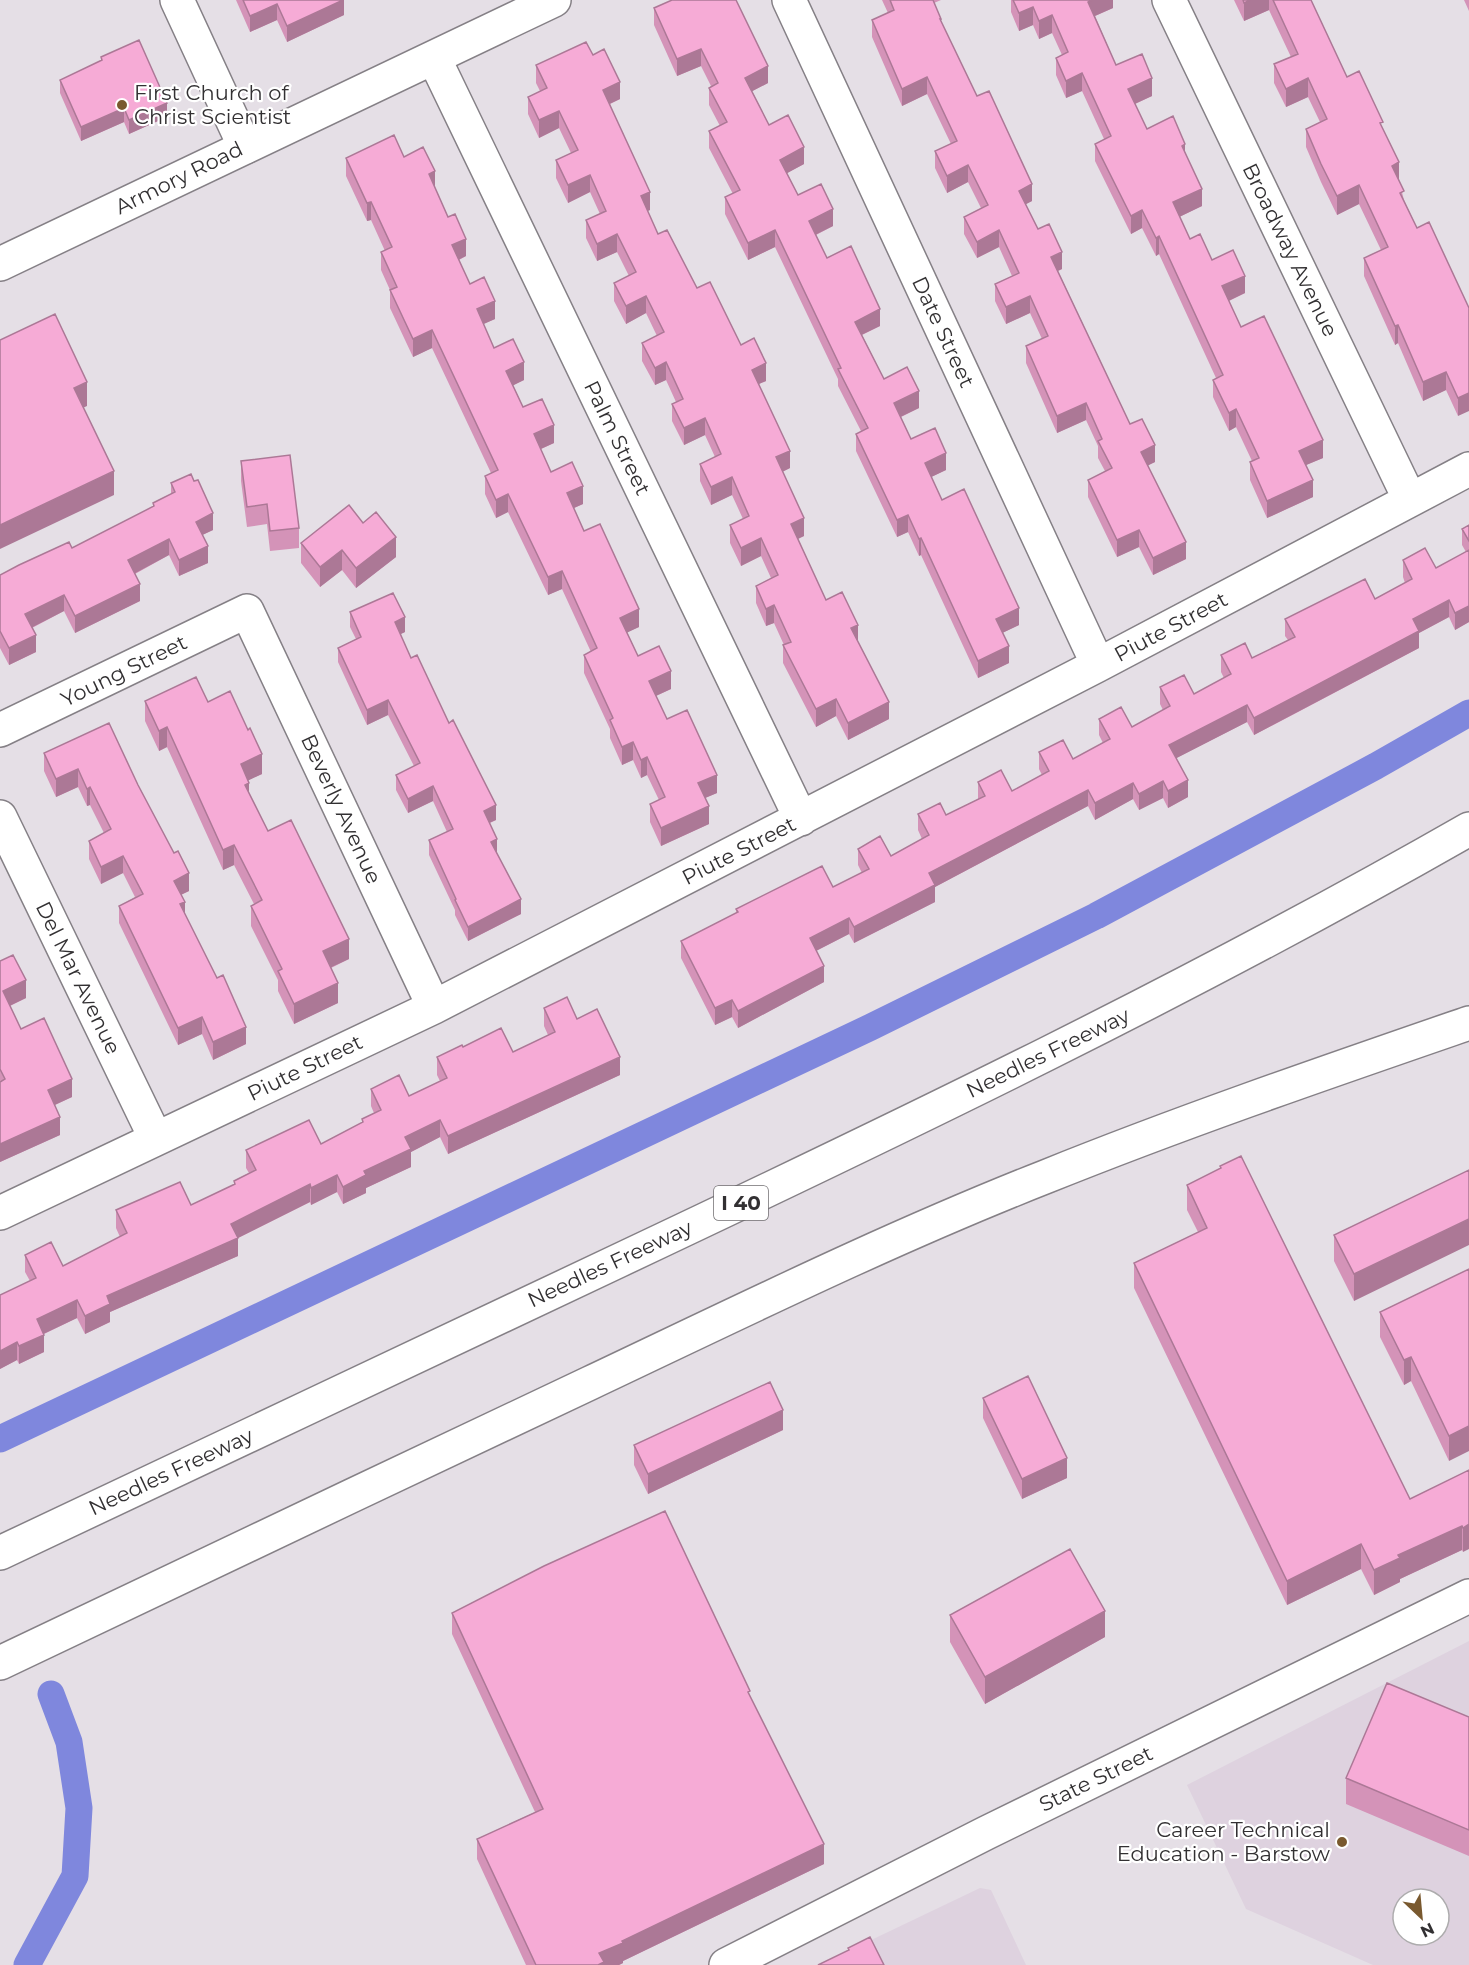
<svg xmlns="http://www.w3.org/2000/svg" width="1469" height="1965" font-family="Montserrat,sans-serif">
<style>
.built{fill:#ded2df;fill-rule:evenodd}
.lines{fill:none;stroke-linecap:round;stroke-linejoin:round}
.canal{stroke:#7f87dd;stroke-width:27}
.minor-casing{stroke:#858086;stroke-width:36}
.major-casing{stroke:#858086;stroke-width:36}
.highway-casing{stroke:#858086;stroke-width:36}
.minor{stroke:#fff;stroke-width:33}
.major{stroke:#fff;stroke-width:33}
.highway{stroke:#fff;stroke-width:33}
.wall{fill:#d493b8}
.shaded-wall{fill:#ac7896}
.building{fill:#f6abd6;stroke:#ac7896;stroke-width:1.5}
.poi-dot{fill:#79592f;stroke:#fff;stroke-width:2}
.labels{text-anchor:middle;stroke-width:4.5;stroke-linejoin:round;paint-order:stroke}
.shield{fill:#fff;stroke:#706e70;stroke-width:1.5}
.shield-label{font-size:20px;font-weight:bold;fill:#323032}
.poi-label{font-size:21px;fill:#323032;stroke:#fff;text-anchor:start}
.street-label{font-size:21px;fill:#323032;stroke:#fff}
</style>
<rect width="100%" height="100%" fill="#e5dfe6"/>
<path class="built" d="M1469 1641V1965H1373L1246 1909 1187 1785ZM1403 1899H1439V1935H1403Z
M980 1888 991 1890 1026 1965H819Z"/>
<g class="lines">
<path class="canal" d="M0 1439 871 1027 1096 916 1376 766 1469 713
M27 1965 75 1876 79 1808 69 1742 51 1694"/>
<g class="minor-casing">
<path id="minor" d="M177 0 245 147
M789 0 1098 665
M1169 0 1410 500
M434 58 801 819
M0 730 247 611 434 1007
M0 817 156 1139
M0 1213 434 1007 1098 665 1469 469
M726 1965 986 1833 1469 1596"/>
</g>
<g class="major-casing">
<path id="major" d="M0 264 554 0"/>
</g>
<g class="highway-casing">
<path id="highway" d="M0 1553C206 1456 412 1358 618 1261 906 1125 1193 987 1469 829
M0 1663C197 1569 393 1476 590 1383 740 1312 890 1238 1045 1177 1184 1121 1327 1072 1469 1023"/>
</g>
<use href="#minor" class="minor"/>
<use href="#major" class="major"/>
<use href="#highway" class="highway"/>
</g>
<path class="wall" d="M236 0H344V15L287 42 277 20 250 32Z
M882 0H941L934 3 941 22 977 96 1032 201 1025 204 1038 229 1062 269 1058 271 1130 424 1155 462 1148 465 1186 559 1153 575 1139 547 1117 557 1088 497V480L1105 471 1098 458V446L1086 420 1057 433 1026 363V346L1042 339 1030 313 1006 324 995 301V284L1012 276 999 247 977 258 964 234V217L981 208 968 182 947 193 935 168V151L951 144 927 94 902 106 872 37V20L888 13Z
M1011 0H1113V8L1095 16 1116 65 1152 96 1135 104 1147 129 1185 154 1202 206 1179 217 1190 239 1245 293 1229 301 1241 327 1323 458 1306 465 1313 497 1267 518 1250 480V462L1252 461 1236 427 1229 431 1213 397V380L1216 378 1159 254 1156 256 1142 228 1131 234 1095 161V144L1104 139 1082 91 1066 98 1056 75V58L1062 55 1052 33 1039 39 1033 25 1019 31 1011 12Z
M1234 0H1311L1347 77 1383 130 1399 181 1404 200 1417 228 1469 308 1458 416 1446 390 1423 401 1398 343 1395 345 1364 276V258L1381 250 1359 204 1337 215 1321 182 1306 147V129L1320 122 1308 97 1286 107 1274 83V64L1291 57 1269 10 1244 21Z
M1464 0H1469V11Z
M654 8 768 83 752 91 769 125 804 164 787 173 798 195 833 226 816 235 827 258 880 326 862 335 884 379 919 408 901 417 911 439 946 470 931 477 942 500 1019 625 1002 633 1009 663 978 678 921 555 919 556 908 532 897 537 856 451V434L861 431 838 386V379L775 247 748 260 725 214V197L733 194 709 148V131L720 126 709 105V88L711 86 701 66 677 76 654 25Z
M593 55 620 99 610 104 650 210 647 211 658 234 697 288 741 345 766 381 759 384 790 468 782 472 804 536 798 539 826 600 858 642 889 719 848 740 836 716 816 727 783 663V645H784L774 623 766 626 756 603V586L771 578 761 556 741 566 730 543V525L743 519 732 495 711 505 700 481V464L715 457 705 435 684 445 672 421V404L676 402 666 380 655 385 642 361V343L657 336 646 313 626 324 614 301V283L629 276 617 252 597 261 586 238V220L600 214 590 192 568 203 556 178V160L571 153 559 128 539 138 528 114V97L540 91 536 83V65Z
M101 57 167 117 129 134 124 122 81 141 60 93V80L101 61Z
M346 158 435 188 466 256 459 260 470 284 495 319 483 324 494 348 524 380 513 385 523 407 554 443 541 449 551 472 583 504 574 508 584 531 639 627 627 632 638 656 671 689 656 696 667 719 717 793 705 798 709 824 661 846 650 822V804L659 800 647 775 641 778 633 760 622 765 610 738V729L584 673V655L591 652 562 589 548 595 508 512 496 518 485 494V476L491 473 432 348 413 357 390 308V290L381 270V252L385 251 371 220 367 221 346 176Z
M241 461 299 528V548L270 551 267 524 247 527 241 481Z
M171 483 213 530 202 535 208 563 179 576 169 555 135 574 140 601 75 633 64 611 32 628 36 652 9 665 0 648V575L72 548 153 507V503L171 494Z
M363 523 396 557 356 588 342 570 320 587 301 563V543Z
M1469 525V622L1455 630 1449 617 1419 633V648L1300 711 1254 735 1247 722 1176 758 1188 797 1168 808 1163 798 1139 810 1133 799 1095 820 1088 806 935 887V902L854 943 849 934 816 951 824 982 738 1028 732 1017 715 1025 681 958V941L736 913V909L833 887 862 873 858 865V849L891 856 922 839 918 830V814L946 815 978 799V782L1012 791 1042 775 1039 769V752L1073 759 1103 743 1099 735V719L1132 727 1163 710 1160 704V687L1194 694 1224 678 1221 672V655L1252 658 1288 640 1285 636V619L1375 599 1405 583 1403 577V560L1436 568 1466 552 1462 545V529Z
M350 612 405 632 400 634 411 658 449 723 496 820 490 823 497 853 521 914 468 941 455 915V910L429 855V840L447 832 433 801 408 813 396 790V775L414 766 388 715 367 725 338 662V648L356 639 350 627Z
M145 701 208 702 262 774 248 780 249 794 268 831 349 959 331 968 338 1003 294 1024 278 991V980L251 926V906L254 904 234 865 223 870 167 747 159 751 145 721Z
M44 753 138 785 189 891 181 895 185 914 246 1044 213 1060 202 1034 178 1045 119 923V906L135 897 123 873 101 884 89 859V841L104 833 90 805 87 806 78 787 56 797 44 771Z
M0 961 26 998 10 1006 21 1029 72 1097 55 1105 60 1135 0 1162Z
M544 1008 577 1019 620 1075 448 1154 440 1137 411 1152V1167L366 1188V1193L343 1204 337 1192 311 1205 310 1202 238 1238V1256L110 1312V1322L85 1334 77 1318 44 1334V1352L19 1364 17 1360 0 1369 30 1281 25 1272V1255L63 1266 120 1237 116 1228V1210L191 1205 234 1185V1181L249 1173 246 1168V1150L321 1144 362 1123V1119L374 1113 371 1106V1089L409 1096 440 1081 437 1075V1057L463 1047 513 1052 548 1035 544 1026Z
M1220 1166 1410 1499 1469 1470 1463 1552 1462 1550 1400 1579V1582L1374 1595 1361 1569 1287 1605 1134 1288V1263L1198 1232 1187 1210V1185L1220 1169Z
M1469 1170 1354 1301 1334 1261V1235Z
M1469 1269 1449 1461 1411 1381 1404 1385 1380 1337V1312Z
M983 1398 1067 1478 1022 1499 983 1418Z
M783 1430 648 1494 634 1465V1445Z
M452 1613 750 1696 824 1864 623 1961V1963L619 1965H526L477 1859V1839L535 1812 452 1634Z
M950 1615 1105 1637 985 1704 950 1642Z
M1469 1717V1856L1346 1804V1778Z"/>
<path class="shaded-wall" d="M343 0H344V15L287 42V26Z
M1092 0H1113V8L1088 19V2Z
M1250 0H1269V10L1244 21V3Z
M277 4V20L250 32V16Z
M1033 7V25L1019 31V13Z
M1052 15V33L1039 39V21Z
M701 49V66L677 76V59Z
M768 66V83L745 95V78Z
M1082 73V91L1066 98V81Z
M927 77V94L902 106V89Z
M1152 78V96L1128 107V89Z
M1308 78V97L1286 107V89Z
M620 82V99L603 107V90Z
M167 103V117L129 134V120Z
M124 108V122L81 141V127Z
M559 111V128L539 138V120Z
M1185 144V162L1182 146Z
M804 147V164L780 177V160Z
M1399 162V181L1392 184V166Z
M968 165V182L947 193V176Z
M435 171V189L429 174Z
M590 175V192L568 203V185Z
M1032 184V201L1019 208V191Z
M1359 185V204L1337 215V196Z
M1202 189V206L1173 220V202Z
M650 192V210L641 214V196Z
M371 202V220L367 221V203Z
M833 209V226L809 238V221Z
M1142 210V228L1131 234V216Z
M775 230V247L748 260V243Z
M999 230V247L977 258V242Z
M617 234V252L597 261V244Z
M1159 236V254L1156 256V238Z
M466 239V256L452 263V245Z
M1062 252V269L1051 274V257Z
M1245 276V293L1222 304V286Z
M646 296V313L626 324V306Z
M1030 296V313L1006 324V307Z
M495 301V319L477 327V309Z
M880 309V326L855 338V322Z
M1398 325V343L1395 345V326Z
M432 330V348L413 357V339Z
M524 362V380L506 389V371Z
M666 362V380L655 385V368Z
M766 363V381L752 387V370Z
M1446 372V390L1423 401V382Z
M87 382V406L74 412V388Z
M919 391V408L894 420V403Z
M1469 393V411L1458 416V398Z
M1086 403V420L1057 433V416Z
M1236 409V427L1229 431V413Z
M705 418V435L684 445V428Z
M554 425V443L534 452V434Z
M1323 440V458L1299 468V451Z
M1155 445V462L1141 469V452Z
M790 451V468L776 475V457Z
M946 453V470L925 480V463Z
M114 471V495L0 549V525Z
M732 477V495L711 505V487Z
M1313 480V497L1267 518V501Z
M583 486V504L567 511V493Z
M508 494V512L496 518V500Z
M213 513V530L196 538V522Z
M908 515V532L897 537V520Z
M804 518V536L791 542V524Z
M1139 530V547L1117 557V540Z
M396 537V557L356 588V568Z
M761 538V556L741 566V548Z
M921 538V555L919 556V539Z
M169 539V555L128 577V560Z
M1186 542V559L1153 575V558Z
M208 546V563L179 576V560Z
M342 550V570L320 587V567Z
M562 571V589L548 595V577Z
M140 584V601L75 633V616Z
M64 595V611L25 631V614Z
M1449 600V617L1419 633V648L1254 735V718L1413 619Z
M774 605V623L766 626V609Z
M1469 606V622L1455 630V613Z
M1019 608V625L996 636V619Z
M639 609V627L620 636V618Z
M405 617V632L395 637V622Z
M858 625V643L851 628Z
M36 635V652L9 665V648Z
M1009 646V663L978 678V661Z
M671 671V689L649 699V681Z
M836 699V716L816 727V709Z
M388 700V715L367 725V710Z
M889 702V719L848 740V723Z
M1247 705V722L1169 762V745Z
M167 727V747L159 751V731Z
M633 742V760L622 765V747Z
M262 754V774L241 784V764Z
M647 757V775L641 778V760Z
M78 769V787L56 797V779Z
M717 775V793L698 801V783Z
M1188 780V797L1168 808V791Z
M1163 781V798L1139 810V794Z
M249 783V803L245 785Z
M1133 783V799L1095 820V803Z
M433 786V801L408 813V799Z
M90 787V805L87 806V789Z
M1088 790V806L935 887V902L854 943V927L929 873Z
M496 805V820L484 825V811Z
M709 806V824L661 846V828Z
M497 839V854L491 842Z
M234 845V865L223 870V850Z
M123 856V873L101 884V867Z
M189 873V891L174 898V881Z
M521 899V914L468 941V927Z
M185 902V919L180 904Z
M849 918V934L810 954V938Z
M349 939V959L323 971V951Z
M824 966V982L738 1028V1011Z
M26 980V998L3 1009V991Z
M338 983V1003L294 1024V1004Z
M732 1000V1017L715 1025V1008Z
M202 1017V1034L178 1045V1028Z
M246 1027V1044L213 1060V1042Z
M620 1057V1075L448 1154V1136Z
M72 1079V1097L48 1108V1090Z
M60 1117V1135L0 1162V1144Z
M440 1120V1137L411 1152V1167L366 1188V1193L343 1204V1187L364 1171 405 1137Z
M337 1175V1192L311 1205V1188Z
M310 1184V1202L234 1240 238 1238V1256L110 1312V1322L85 1334V1316L107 1296 231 1224Z
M1469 1219V1245L1354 1301V1274Z
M77 1300V1318L37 1337V1319Z
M44 1335V1352L19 1364V1346Z
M17 1342V1360L0 1369V1351Z
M1411 1357V1381L1404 1385V1360Z
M783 1410V1430L648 1494V1474Z
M1469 1426V1451L1449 1461V1436Z
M1067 1458V1478L1022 1499V1479Z
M1469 1524V1549L1463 1552V1528Z
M1462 1526V1550L1400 1579V1582L1374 1595V1570L1398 1555Z
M1361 1544V1569L1287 1605V1581Z
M1105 1611V1637L985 1704V1677Z
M824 1844V1864L623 1961V1963L619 1965H598L599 1953 622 1941Z"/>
<path class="building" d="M243 0H343L287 26 277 4 250 16Z
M672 0H736L768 66 745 78 769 125 788 115 804 147 780 160 798 195 821 184 833 209 809 221 827 258 851 246 880 309 855 322 884 379 907 367 919 391 894 403 911 439 935 428 946 453 925 463 942 500 964 489 1019 608 996 619 1009 646 978 661 921 538 919 539 908 515 897 520 856 434 868 428 838 369 841 368 775 230 748 243 725 197 740 190 709 131 727 122 709 88 718 83 701 49 677 59 654 8Z
M890 0H933L941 19H940L977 96 989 91 1032 184 1019 191 1038 229 1049 224 1062 252 1051 257 1130 424 1142 419 1155 445 1141 452 1186 542 1153 558 1139 530 1117 540 1088 480 1112 468 1098 441 1102 439 1086 403 1057 416 1026 346 1048 336 1030 296 1006 307 995 284 1019 273 999 230 977 242 964 217 988 205 968 165 947 176 935 151 957 141 927 77 902 89 872 20 894 10Z
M1013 0H1092L1088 2 1116 65 1142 54 1152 78 1128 89 1147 129 1173 116 1185 144 1182 146 1202 189 1173 202 1190 239 1200 234 1212 260 1233 250 1245 276 1222 286 1241 327 1264 316 1323 440 1299 451 1313 480 1267 501 1250 462 1259 458 1236 409 1229 413 1213 380 1223 375 1159 236 1156 238 1142 210 1131 216 1095 144 1111 136 1082 73 1066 81 1056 58 1068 52 1052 15 1039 21 1033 7 1019 13Z
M1243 0H1250L1244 3Z
M1273 0H1311L1347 77 1359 71 1383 122 1380 123 1399 162 1392 166 1404 191 1400 193 1417 228 1429 222 1469 308V393L1458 398 1446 372 1423 382 1398 325 1395 326 1364 258 1388 247 1359 185 1337 196 1321 164 1306 129 1327 119 1308 78 1286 89 1274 64 1298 54Z
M139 40 167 103 129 120 124 108 81 127 60 80 102 60 101 57Z
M586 42 593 55 604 49 620 82 603 90 650 192 641 196 658 234 667 230 697 288 710 282 741 345 754 338 766 363 752 370 790 451 776 457 804 518 791 524 826 600 842 592 858 625 851 628 889 702 848 723 836 699 816 709 783 645 791 642 774 605 766 609 756 586 778 575 761 538 741 548 730 525 749 516 732 477 711 487 700 464 721 454 705 418 684 428 672 404 683 399 666 362 655 368 642 343 664 332 646 296 626 306 614 283 636 272 617 234 597 244 586 220 606 211 590 175 568 185 556 160 578 150 559 111 539 120 528 97 547 88 536 65Z
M394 135 404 157 423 147 435 171 429 174 448 217 455 214 466 239 452 245 470 284 484 277 495 301 477 309 494 348 513 339 524 362 506 371 523 407 542 399 554 425 534 434 551 472 572 462 583 486 567 493 584 531 600 524 639 609 620 618 638 656 659 646 671 671 649 681 667 719 687 710 717 775 698 783 709 806 661 828 650 804 665 797 647 757 641 760 633 742 622 747 610 720 613 718 584 655 597 648 562 571 548 577 508 494 496 500 485 476 498 470 432 330 413 339 390 290 397 287 381 252 392 247 371 202 367 203 346 158Z
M55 314 87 382 74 388 114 471 0 525V340Z
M290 455 299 528 270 531 267 504 247 507 241 461Z
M191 474 194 481 198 480 213 513 196 522 208 546 179 560 169 539 128 560 140 584 75 616 64 595 25 614 36 635 9 648 0 631V575L19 565 69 542 72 548 154 506 153 503 175 492 171 483Z
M349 505 363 523 376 512 396 537 356 568 342 550 320 567 301 543Z
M1469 525V541L1462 529Z
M1425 548 1436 568 1469 550V606L1455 613 1449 600 1413 619 1419 631 1300 694 1254 718 1247 705 1169 745 1188 780 1168 791 1163 781 1139 794 1133 783 1095 803 1088 790 929 873 935 885 854 927 849 918 810 938 824 966 738 1011 732 1000 715 1008 681 941 738 912 736 909 822 866 833 887 869 869 858 849 880 836 891 856 929 835 918 814 940 803 946 815 985 796 978 782 1001 770 1012 791 1049 771 1039 752 1063 740 1073 759 1110 739 1099 719 1121 707 1132 727 1170 706 1160 687 1184 675 1194 694 1231 674 1221 655 1245 643 1252 658 1295 637 1285 619 1365 579 1375 599 1412 579 1403 560Z
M393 593 405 617 395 622 411 658 417 655 449 723 453 720 496 805 484 811 497 839 491 842 521 899 468 927 455 900 456 899 429 840 453 829 433 786 408 799 396 775 420 763 388 700 367 710 338 648 361 637 350 612Z
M196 677 208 702 230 691 248 730 250 728 262 754 241 764 249 783 245 785 268 831 291 820 349 939 323 951 338 983 294 1004 278 971 282 969 251 906 262 900 234 845 223 850 167 727 159 731 145 701Z
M109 723 138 785 174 853 178 851 189 873 174 881 185 902 180 904 217 978 223 975 246 1027 213 1042 202 1017 178 1028 119 906 143 894 123 856 101 867 89 841 111 829 90 787 87 789 78 769 56 779 44 753Z
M13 955 26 980 3 991 21 1029 44 1018 72 1079 48 1090 60 1117 0 1144V1082L5 1079 0 1069V961Z
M567 997 577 1019 597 1009 620 1057 448 1136 440 1120 405 1137 411 1149 364 1171 366 1175 343 1187 337 1175 311 1188 310 1184 231 1224 238 1238 107 1296 110 1304 85 1316 77 1300 37 1319 44 1335 19 1346 17 1342 0 1351V1295L36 1278 25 1255 51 1242 63 1266 127 1233 116 1210 180 1182 191 1205 235 1184 234 1181 256 1170 246 1150 309 1120 321 1144 363 1122 362 1119 381 1110 371 1089 399 1075 409 1096 447 1078 437 1057 462 1045 463 1047 501 1028 513 1052 555 1032 544 1008Z
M1241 1156 1410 1499 1469 1470V1524L1463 1528 1462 1526 1398 1555 1400 1558 1374 1570 1361 1544 1287 1581 1134 1263 1207 1228 1187 1185 1221 1168 1220 1166Z
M1469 1170V1219L1354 1274 1334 1235Z
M1469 1269V1426L1449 1436 1411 1357 1404 1360 1380 1312Z
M1028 1376 1067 1458 1022 1479 983 1398Z
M770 1382 783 1410 648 1474 634 1445Z
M665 1511 750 1691 748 1692 824 1844 622 1941 623 1943 599 1953 604 1962 598 1965H536L477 1839 543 1809 452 1613 544 1566Z
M1070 1549 1105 1611 985 1677 950 1615Z
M1387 1683 1469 1717V1830L1346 1778Z
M870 1937 884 1965H818L849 1950 848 1948Z"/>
<g class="poi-dot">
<circle cx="122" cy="105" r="6"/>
<circle cx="1342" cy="1842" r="6"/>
</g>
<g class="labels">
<rect class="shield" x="714" y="1186" width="54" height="34" rx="4.5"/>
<g class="shield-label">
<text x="741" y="1210">I 40</text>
</g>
<g class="poi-label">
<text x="134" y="100">First Church of<tspan x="134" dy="24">Christ Scientist</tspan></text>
<text x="1330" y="1837" text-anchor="end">Career Technical<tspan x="1330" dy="24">Education - Barstow</tspan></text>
</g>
<g class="street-label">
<text transform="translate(179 178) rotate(-26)" y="7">Armory Road</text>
<text transform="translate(1290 250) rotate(64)" y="7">Broadway Avenue</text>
<text transform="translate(943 332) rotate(65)" y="7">Date Street</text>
<text transform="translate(617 438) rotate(64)" y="7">Palm Street</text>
<text transform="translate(1171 627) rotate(-28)" y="7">Piute Street</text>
<text transform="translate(124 671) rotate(-26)" y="7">Young Street</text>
<text transform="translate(341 809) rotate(65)" y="7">Beverly Avenue</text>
<text transform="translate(739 851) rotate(-27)" y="7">Piute Street</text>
<text transform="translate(78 978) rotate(64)" y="7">Del Mar Avenue</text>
<text transform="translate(1048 1053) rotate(-26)" y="7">Needles Freeway</text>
<text transform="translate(305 1068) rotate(-26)" y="7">Piute Street</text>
<text transform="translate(610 1264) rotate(-25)" y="7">Needles Freeway</text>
<text transform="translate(171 1472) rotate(-25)" y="7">Needles Freeway</text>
<text transform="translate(1096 1779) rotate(-26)" y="7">State Street</text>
</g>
</g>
<g transform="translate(1421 1917) rotate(154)"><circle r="28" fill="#ffffff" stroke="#adacad" stroke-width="1.5"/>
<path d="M0-4.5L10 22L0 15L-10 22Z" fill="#79592f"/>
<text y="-9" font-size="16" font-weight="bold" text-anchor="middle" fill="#323032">N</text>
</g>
</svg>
